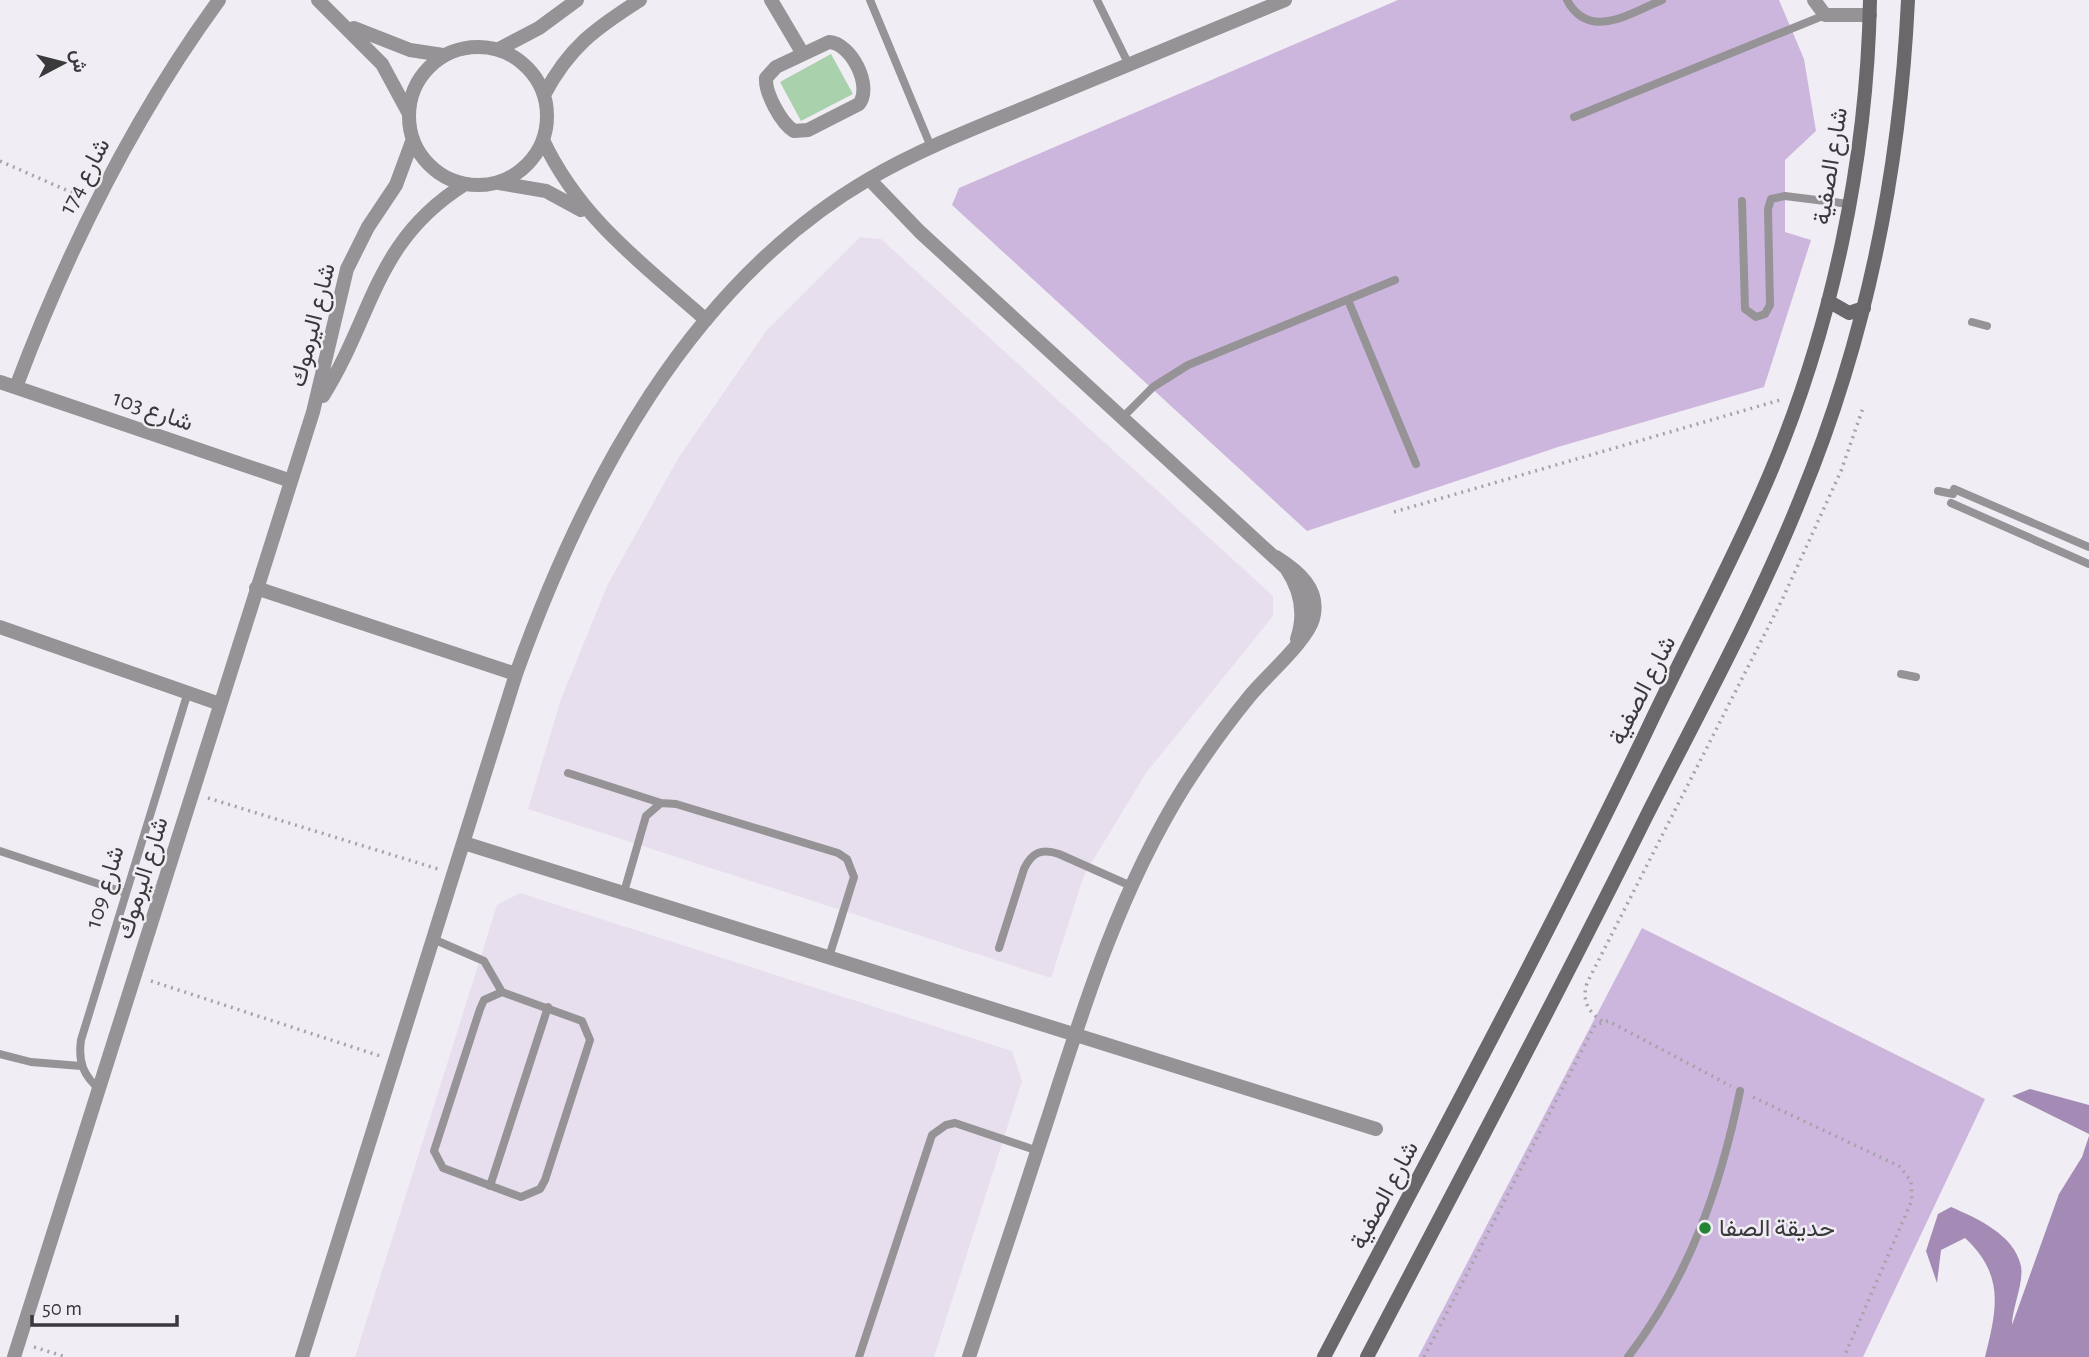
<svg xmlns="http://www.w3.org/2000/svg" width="2089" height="1357" font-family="'Alegreya Sans',Vazirmatn,sans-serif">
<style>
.built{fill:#e7dfed}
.green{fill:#ccb6dd}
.water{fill:#a38bb6}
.building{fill:#a9d1ab}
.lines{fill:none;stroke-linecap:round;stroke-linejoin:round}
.path{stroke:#a6a3a8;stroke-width:3.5;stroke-dasharray:2 5;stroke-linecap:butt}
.service{stroke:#959396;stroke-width:8}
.minor{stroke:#959396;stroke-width:14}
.secondary{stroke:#6b686c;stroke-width:14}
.poi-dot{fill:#248335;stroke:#f1edf4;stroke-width:2.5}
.labels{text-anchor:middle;stroke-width:5;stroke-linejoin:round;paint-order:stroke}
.street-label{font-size:24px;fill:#3a393b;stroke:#f1edf4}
.poi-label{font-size:24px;fill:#3a393b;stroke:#f1edf4;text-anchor:start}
</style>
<rect width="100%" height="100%" fill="#f1edf4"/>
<path class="built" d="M860 237 881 239 1273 596V616L1146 773 1084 875 1051 978 528 809 561 699 608 584 679 457 767 330Z
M520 893 1012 1051 1022 1081 934 1357H355L497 905Z"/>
<path class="green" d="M1398 0H1779L1804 59 1816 131 1785 160V232L1811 240 1764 387 1558 447 1307 531 952 205 959 188Z
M1642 928 1985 1099 1863 1357H1418Z"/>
<path class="water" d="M2030 1089 2089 1105V1134L2012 1096Z
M2089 1136V1357H1985C1997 1309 2005 1275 1965 1238L1941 1250 1937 1283 1926 1251 1938 1214 1951 1207C1976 1218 2014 1234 2021 1266 2024 1283 2012 1308 2012 1325L2059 1194 2082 1157Z"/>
<path class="building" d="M831 54 853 94 801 121 780 82Z"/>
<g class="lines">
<path class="path" d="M0 161 82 197
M1394 512 1780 400
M208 798 438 869
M151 981 380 1056
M1602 1021C1587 1011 1582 1000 1587 983L1782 600 1841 471 1863 408
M1753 1097 1899 1166 1911 1181 1912 1200 1844 1357
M34 1347 66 1357
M1424 1357 1595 1025 1608 1021 1731 1086"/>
<path class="service" d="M870 0 931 147
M1097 0 1129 65
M1567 0C1589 41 1629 14 1662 0
M1574 117 1825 15
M1742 201 1745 309 1756 317 1765 314 1770 305 1768 209 1771 199 1785 196 1849 204
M1348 300 1416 464
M1972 322 1987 326
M1123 417 1153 387 1188 365 1395 280
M1954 489 2089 547
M1938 491 1953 494
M1951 503 2089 564
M1901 674 1916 677
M568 773 661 803
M0 851 126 893
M624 892 646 816 661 803 676 804 838 853 847 859 854 877 829 957
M433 939 484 961 502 992
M999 948 1024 869C1032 852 1042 848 1059 854L1131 886
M502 992 582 1021 590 1040 545 1180 540 1189 521 1197 443 1168 434 1151 480 1009 484 1000Z
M0 1054 31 1062 81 1066
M100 1090C83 1075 78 1062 81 1040L188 692
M490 1186 548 1007
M859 1357 932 1135 946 1125 955 1123 1038 1151
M1628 1357C1689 1277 1720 1189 1740 1091"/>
<path class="minor" d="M318 0 382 64 408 112
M771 0 803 54
M1814 0 1825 15H1870
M354 28 410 50 443 55
M829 42C851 43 873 86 859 104L808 130 794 131C781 123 765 93 766 78L776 67Z
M409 116a69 69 0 1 1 138 0a69 69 0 1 1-138 0Z
M499 49 539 28 577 0
M544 95C569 47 596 28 640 0
M543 140C580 219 643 264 706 320
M869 179 920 232 1286 568C1301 590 1306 613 1297 639
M499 183 546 191 581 210
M0 382 291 481
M16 387C68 249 132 119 219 0
M323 396C374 315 374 241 465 184
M256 588 516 674
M0 627 220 704
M464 843 1376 1129
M14 1357 313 412 347 269 368 227 396 185 413 139
M302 1357 516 674C584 484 689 284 869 179 922 148 980 126 1036 103 1119 69 1202 34 1285 0
M969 1357C996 1276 1023 1196 1049 1115 1085 1002 1121 888 1184 787 1204 756 1226 725 1249 697 1265 677 1307 641 1313 619 1321 589 1298 571 1276 557"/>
<path class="secondary" d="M1828 301 1849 313 1864 308
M1324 1357C1433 1149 1545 942 1647 730 1687 645 1732 563 1769 476 1832 328 1867 161 1870 0
M1367 1357C1461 1177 1556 999 1646 817 1699 712 1757 607 1801 497 1866 339 1900 171 1908 0"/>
</g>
<circle class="poi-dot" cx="1705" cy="1228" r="7"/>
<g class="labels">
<g class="street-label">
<text transform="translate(1830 166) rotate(-81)" y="8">شارع الصفية</text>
<text transform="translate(84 176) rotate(-62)" y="8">شارع 174</text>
<text transform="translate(312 325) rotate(-76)" y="8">شارع اليرموك</text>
<text transform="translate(153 410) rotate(19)" y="8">شارع 103</text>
<text transform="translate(1642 690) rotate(-63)" y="8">شارع الصفية</text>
<text transform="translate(142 878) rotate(-73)" y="8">شارع اليرموك</text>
<text transform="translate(104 887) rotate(-73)" y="8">شارع 109</text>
<text transform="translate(1384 1195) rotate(-62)" y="8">شارع الصفية</text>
</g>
<g class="poi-label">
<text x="1719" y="1236">حديقة الصفا</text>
</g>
</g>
<g transform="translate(63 63) rotate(83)" stroke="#f1edf4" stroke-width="5" paint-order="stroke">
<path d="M0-5L12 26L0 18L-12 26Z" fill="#3a393b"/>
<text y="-10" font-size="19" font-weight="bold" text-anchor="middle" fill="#3a393b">ش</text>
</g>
<path d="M32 1315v10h145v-10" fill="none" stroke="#3a393b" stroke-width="3.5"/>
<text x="42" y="1315" font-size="21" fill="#3a393b" stroke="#f1edf4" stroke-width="5" paint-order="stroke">50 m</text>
</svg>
